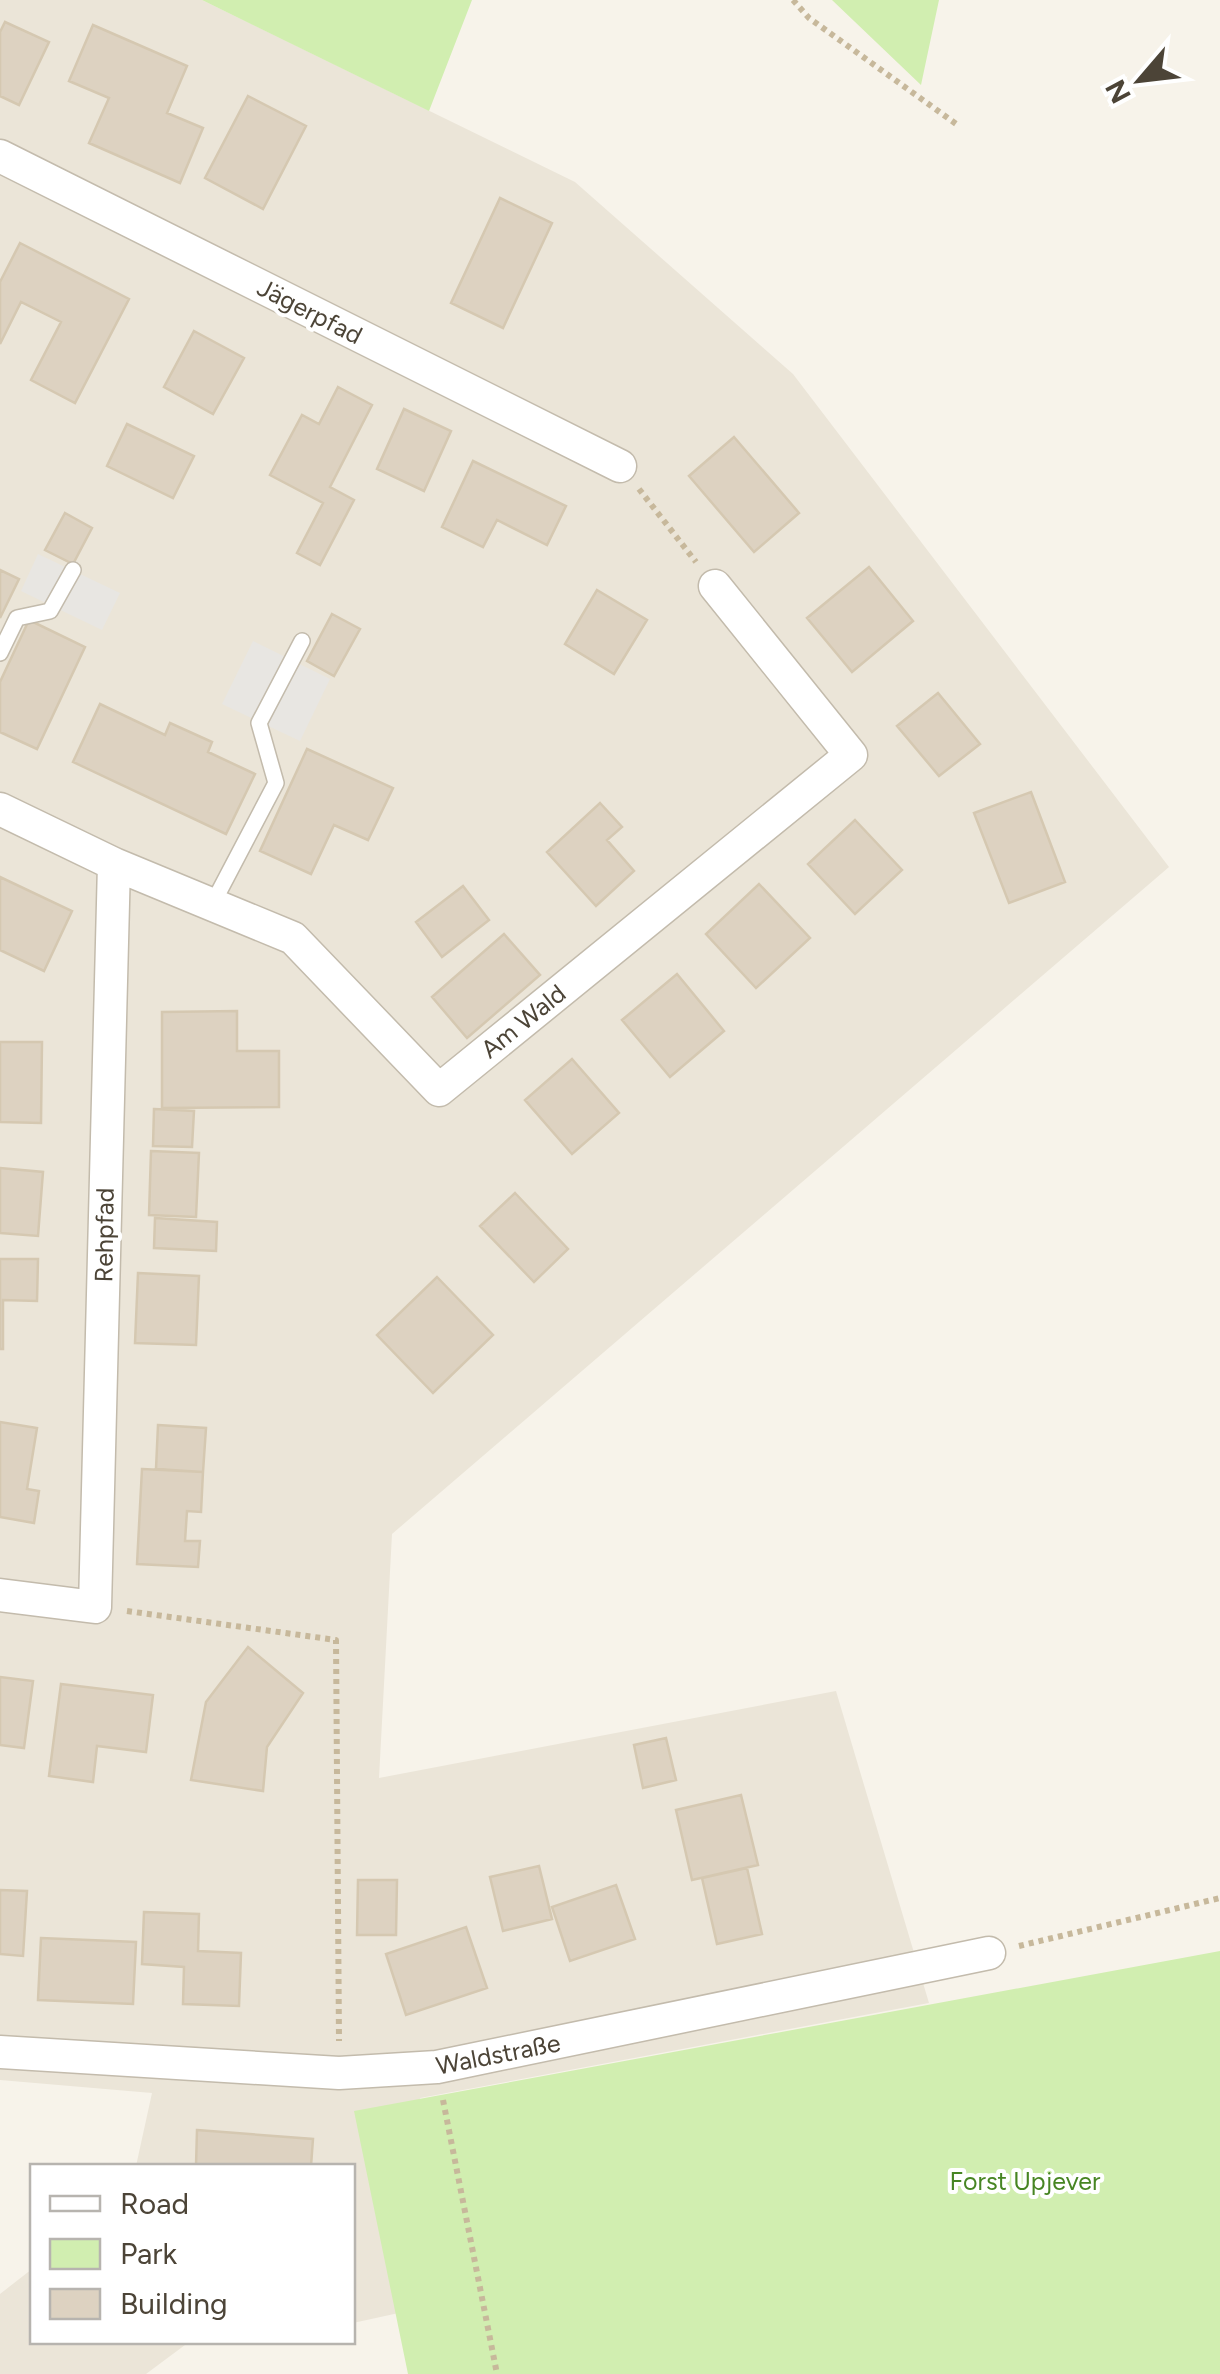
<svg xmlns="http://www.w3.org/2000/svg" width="1220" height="2374" font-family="Figtree,sans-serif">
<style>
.residential{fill:#ebe5d8}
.green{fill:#d1eeb0}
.parking{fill:#e8e6e2}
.building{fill:#ddd2c1;stroke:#d5c8b1;stroke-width:2.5}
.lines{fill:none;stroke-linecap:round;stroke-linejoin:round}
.lane-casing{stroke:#c3bbac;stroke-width:18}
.street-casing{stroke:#c3bbac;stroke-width:35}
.path{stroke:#c7b89b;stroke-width:6;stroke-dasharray:5 5;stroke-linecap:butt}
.lane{stroke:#fff;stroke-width:15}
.street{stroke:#fff;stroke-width:32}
.labels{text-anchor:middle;stroke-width:8;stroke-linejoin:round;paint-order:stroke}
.street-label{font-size:25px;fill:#4c4437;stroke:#fff}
.park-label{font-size:25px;fill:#478523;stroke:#fff}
</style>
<rect width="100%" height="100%" fill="#f7f3ea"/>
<path class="residential" d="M0 0H202L575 182 793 374 1169 867 392 1534 379 1778 836 1691 929 2003 420 2098 458 2300 353 2323 352 2166H136L152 2093 0 2080Z
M32 2269V2342H189L146 2374H0V2294Z"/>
<path class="green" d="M202 0H472L429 111Z
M832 0H939L921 85Z
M1220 1951V2374H408L354 2111Z"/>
<path class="parking" d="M38 554 120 593 102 630 21 591Z
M253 641 330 679 300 741 222 704Z"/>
<path class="building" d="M5 22 49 42 19 105 0 96V32Z
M93 25 187 66 167 113 203 128 180 183 89 143 109 98 69 81Z
M248 96 306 126 263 209 205 178Z
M500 198 552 223 503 328 451 303Z
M20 243 129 299 75 403 31 380 61 322 21 302 0 344V282Z
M194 331 244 358 213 414 164 387Z
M338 387 372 405 330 487 354 500 320 565 297 553 323 503 270 475 302 415 319 424Z
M404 409 451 431 424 491 377 469Z
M127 424 194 456 173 498 107 466Z
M734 437 799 513 754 552 689 476Z
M473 461 566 506 547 545 497 520 483 547 442 527Z
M65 513 92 528 73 564 45 550Z
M869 567 913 621 852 672 807 618Z
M0 570 19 579 0 618Z
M597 590 647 620 614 674 565 644Z
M332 614 360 629 334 676 307 661Z
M29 620 85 647 37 749 0 732V682Z
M938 693 980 744 939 776 897 726Z
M100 704 165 735 170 723 212 742 208 752 255 774 226 834 73 762Z
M307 749 393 788 368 840 334 825 311 874 260 851Z
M1031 792 1065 882 1009 903 974 813Z
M600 803 622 827 607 840 634 871 596 906 547 852Z
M855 820 902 870 855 914 808 864Z
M0 877 72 911 44 971 0 950Z
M759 884 810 938 756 988 706 934Z
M463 886 489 920 442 957 416 922Z
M504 934 540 975 467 1038 432 997Z
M677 974 724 1031 670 1077 622 1020Z
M237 1011V1051H279V1107L162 1108V1012Z
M0 1042H42L41 1123 0 1122Z
M572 1059 619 1113 572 1154 525 1100Z
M154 1109 194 1111 192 1147 153 1146Z
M151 1151 199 1153 196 1217 149 1215Z
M0 1168 43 1172 38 1236 0 1233Z
M515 1193 568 1249 534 1282 480 1226Z
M155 1218 217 1222 216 1251 154 1248Z
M0 1259H38L37 1301 3 1300V1349H0Z
M138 1273 199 1276 196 1345 135 1343Z
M437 1277 493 1335 433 1393 377 1335Z
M0 1422 37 1428 27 1489 39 1491 34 1523 0 1517Z
M158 1425 206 1428 203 1472 156 1469Z
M142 1469 203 1472 201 1512 187 1511 185 1541H200L198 1567 137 1564Z
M248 1647 303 1693 267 1747 263 1791 191 1780 206 1702Z
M0 1677 33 1681 24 1748 0 1745Z
M61 1684 153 1695 146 1752 97 1746 93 1782 49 1776Z
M666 1738 676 1780 643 1788 634 1745Z
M741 1795 758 1865 692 1880 676 1810Z
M539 1866 552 1919 503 1931 490 1877Z
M747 1868 762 1934 717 1944 702 1878Z
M358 1880H397L396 1935H357Z
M616 1885 635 1939 570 1961 552 1907Z
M0 1890 27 1891 23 1956 0 1954Z
M144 1912 199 1914 198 1951 241 1953 239 2006 183 2004 184 1967 142 1964Z
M466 1927 487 1988 406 2015 386 1954Z
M41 1938 136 1942 133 2004 38 2000Z
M197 2130 313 2139 311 2166H196Z"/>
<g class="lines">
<g class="lane-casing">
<path id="lane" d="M0 653 17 618 50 611 73 570
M212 905 276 783 259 723 302 641"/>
</g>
<g class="street-casing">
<path id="street" d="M0 156 620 466
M0 809 114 864 293 938 439 1090 851 755 715 586
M0 1595 95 1607 114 864
M0 2052 339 2073 437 2067 989 1953"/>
</g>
<path class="path" d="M793 0 809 18 959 126
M639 489 696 562
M127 1611 336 1640 339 2041
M1019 1946 1220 1898
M443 2100 497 2374"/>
<use href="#lane" class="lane"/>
<use href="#street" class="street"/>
</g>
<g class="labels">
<g class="street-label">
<text transform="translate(310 311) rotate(27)" y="9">Jägerpfad</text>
<text transform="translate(523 1021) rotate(-39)" y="9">Am Wald</text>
<text transform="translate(104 1235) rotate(-89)" y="9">Rehpfad</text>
<text transform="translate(498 2054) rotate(-11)" y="9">Waldstraße</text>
</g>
<g class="park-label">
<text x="1025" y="2190">Forst Upjever</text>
</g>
</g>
<rect x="30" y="2164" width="325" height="180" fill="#ffffff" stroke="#b7b4af" stroke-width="2.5"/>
<rect x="50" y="2196" width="50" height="15" fill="#ffffff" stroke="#b7b4af" stroke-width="2.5"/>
<text x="120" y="2214" font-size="30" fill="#4c4437">Road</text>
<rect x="50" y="2239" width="50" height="30" fill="#d1eeb0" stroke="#b7b4af" stroke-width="2.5"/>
<text x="120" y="2264" font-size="30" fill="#4c4437">Park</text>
<rect x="50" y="2289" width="50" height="30" fill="#ddd2c1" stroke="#b7b4af" stroke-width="2.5"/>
<text x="120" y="2314" font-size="30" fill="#4c4437">Building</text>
<g transform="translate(1140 80) rotate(242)" stroke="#ffffff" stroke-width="8" paint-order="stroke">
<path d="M0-8L18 38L0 25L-18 38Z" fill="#4c4437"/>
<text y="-15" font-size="28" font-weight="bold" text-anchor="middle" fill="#4c4437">N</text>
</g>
</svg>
